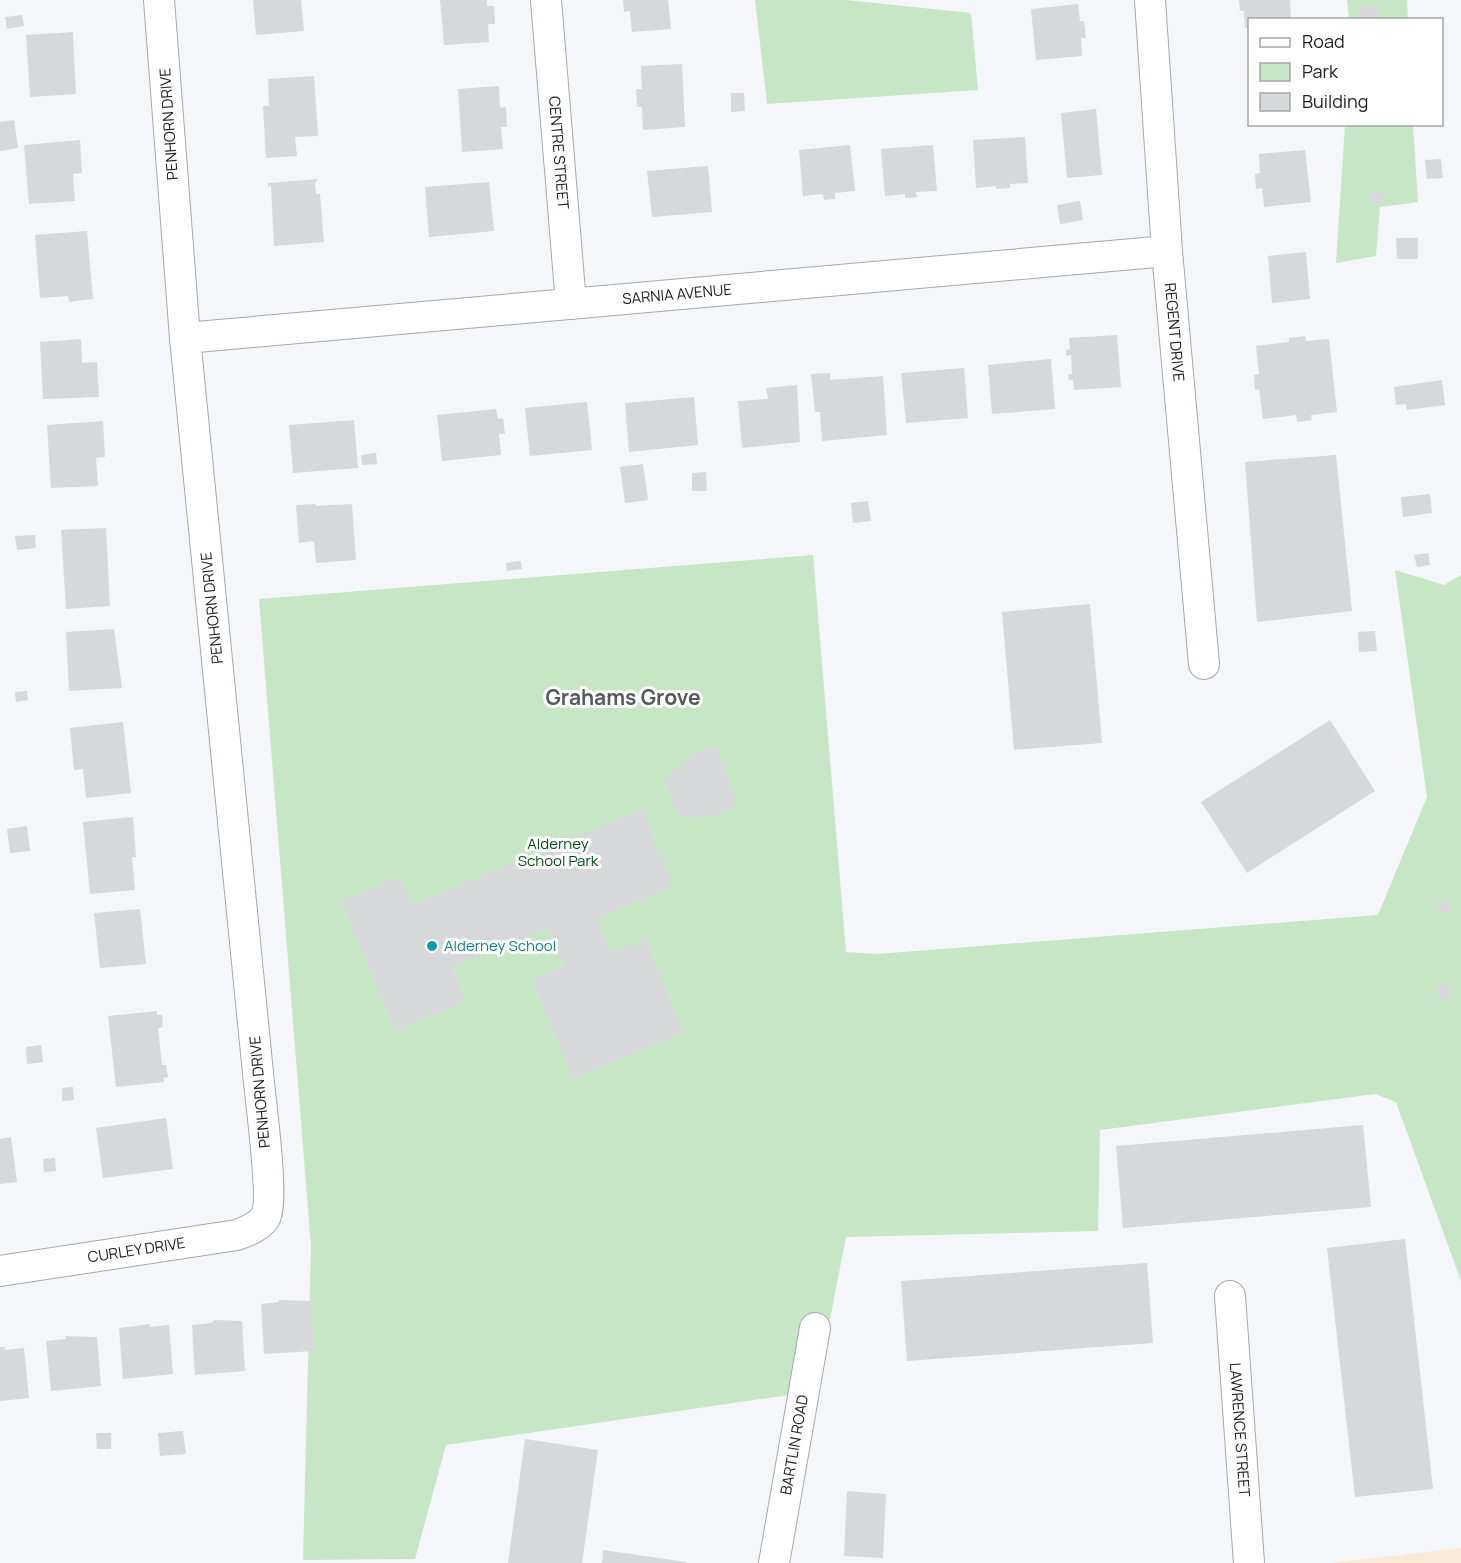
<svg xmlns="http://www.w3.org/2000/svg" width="1461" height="1563" font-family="Manrope,sans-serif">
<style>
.commercial{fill:#f9ead7}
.green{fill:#c6e6c6}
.building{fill:#d6d8da}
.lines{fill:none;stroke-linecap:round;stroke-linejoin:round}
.minor-casing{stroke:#a6a8aa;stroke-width:32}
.minor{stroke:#fff;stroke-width:30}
.culture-dot{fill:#0f9aa8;stroke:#fff;stroke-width:2}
.labels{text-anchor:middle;stroke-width:6;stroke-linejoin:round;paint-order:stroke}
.street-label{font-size:15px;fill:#202122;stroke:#fff}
.park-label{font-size:15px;fill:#005013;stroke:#fff}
.culture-label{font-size:15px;fill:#0d838f;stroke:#fff;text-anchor:start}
.district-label{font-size:21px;font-weight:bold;fill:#56585a;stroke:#fff}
</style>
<rect width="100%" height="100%" fill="#f4f6f9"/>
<path class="commercial" d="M1461 1548V1563H1331Z"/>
<path class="green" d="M755 0H846L971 13 978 90 767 104Z
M1347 0H1407L1408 19H1349Z
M1345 125H1413L1418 202 1380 207 1376 256 1336 263Z
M813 555 846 952 877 954 1378 915 1427 797 1395 570 1444 585 1461 575V1281L1396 1102 1375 1094 1100 1130 1098 1231 846 1237 816 1391 446 1445 415 1559 303 1560 311 1246 259 599Z"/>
<path class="building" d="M253 0H301L304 31 256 35Z
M440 0H487V6H494L495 24H488L489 42 444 45Z
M623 0H668L671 29 632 32 630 11 624 12Z
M1239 0H1290L1291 20H1250V28H1245L1244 11H1240Z
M1078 4 1080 21H1084L1086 38H1081L1082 56 1036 60 1031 9Z
M1378 6 1379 20H1361L1360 7Z
M22 15 24 26 7 29 5 17Z
M73 32 76 94 30 97 26 35Z
M682 64 685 127 643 130 642 107H637L636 89H642L641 66Z
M314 76 318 136 295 137 297 156 266 158 263 106H269L268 79Z
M499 86 500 108 506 107 507 127H501L503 149 462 152 458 89Z
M731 93H744L745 111 731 112Z
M1096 109 1102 175 1067 178 1061 113Z
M14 120 18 148 0 151V122Z
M1025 137 1028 183 1010 184V188L996 189V186L976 188 973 140Z
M80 140 82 173 73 174 75 201 29 204 24 145Z
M850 145 855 191 835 193V199L824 200 823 194 803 196 799 150Z
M933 145 937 191 916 192 917 197 905 198V194L885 196 881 149Z
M1305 150 1311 202 1264 207 1262 188 1256 189 1255 174 1260 173 1259 154Z
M1441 159 1443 178 1427 179 1425 160Z
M708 166 712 212 652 217 647 171Z
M318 179 315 183 316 194H320L324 242 274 246 271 186 268 187V183Z
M489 182 494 231 429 237 425 187Z
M1382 190 1383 203H1371L1370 191Z
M1080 201 1083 220 1060 224 1057 205Z
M87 231 93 299 69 302 68 296 40 298 35 235Z
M1396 238H1418V259H1397Z
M1306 252 1310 299 1272 303 1268 256Z
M1117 335 1121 387 1074 390 1073 380H1069L1068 374H1072L1071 355 1066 356V350L1070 349 1069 338Z
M1305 336 1306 341 1329 339 1337 412 1311 415 1312 420 1297 422 1296 415 1263 419 1259 389 1255 390 1254 375 1259 374 1256 346 1289 342V338Z
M81 339 82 363 97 362 99 397 43 399 40 342Z
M1051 359 1055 409 992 414 988 365Z
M964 368 968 418 906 423 901 373Z
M830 373V380L883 376 887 435 822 441 820 412H815L811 374Z
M1442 380 1445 405 1407 410 1406 404 1396 405 1394 387Z
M797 385 800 442 742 448 738 401 768 399 766 388Z
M694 397 698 445 629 452 625 403Z
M587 402 592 450 530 456 525 408Z
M496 409 498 419 503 418 505 434H499L501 455 442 461 437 415Z
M354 420 358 468 293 473 289 425Z
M103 421 105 457 96 458 98 486 51 488 47 425Z
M376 453 377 464 362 465 361 455Z
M1336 455 1352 611 1257 622 1245 462Z
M643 464 648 500 625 503 620 467Z
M706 472 707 491H692V473Z
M1430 494 1432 513 1403 517 1401 497Z
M868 501 871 521 853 523 851 503Z
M315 504 316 506 352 504 356 560 316 563 314 541 299 543 296 505Z
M106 528 110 606 66 609 61 530Z
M35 535 36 548 17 550 15 536Z
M1428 553 1430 565 1417 567 1414 555Z
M521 561 522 569 507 571 506 563Z
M1090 604 1102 743 1014 750 1002 612Z
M114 629 122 688 69 691 66 632Z
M1375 631 1377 651 1359 652 1358 632Z
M27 691 28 700 16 702 15 692Z
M1330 720 1375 791 1247 873 1201 802Z
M123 722 131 793 86 798 83 769 74 770 70 728Z
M716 746 738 806 708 817H679L664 780 696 751Z
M642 809 674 886 597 918 611 953 645 939 684 1032 573 1078 532 980 565 966 548 928 452 967 466 1001 395 1030 341 901 400 876 412 905Z
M133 817 136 857H132L135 890 90 894 83 822Z
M27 826 30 851 10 853 7 829Z
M1450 901V913L1438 914 1437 903Z
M140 909 146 964 100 968 94 913Z
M1437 984H1449V998L1437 999Z
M157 1011V1015H162L163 1027 158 1028 162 1065H166L168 1077 163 1078 164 1082 116 1087 108 1016Z
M41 1045 43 1062 27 1064 26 1047Z
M73 1087 74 1100 62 1101V1088Z
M166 1118 173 1169 103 1178 96 1128Z
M1363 1125 1371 1207 1123 1228 1116 1146Z
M11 1137 17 1182 0 1184V1139Z
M55 1158 56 1171 44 1172 43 1159Z
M1405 1239 1433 1489 1355 1497 1327 1248Z
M1147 1263 1153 1343 907 1361 901 1281Z
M279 1300 311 1301 314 1351 264 1354 261 1304 279 1302Z
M214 1320 242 1321 245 1371 195 1375 192 1325 211 1323Z
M150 1324 149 1327 169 1325 173 1374 123 1379 119 1328Z
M65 1336 97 1337 101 1386 51 1391 46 1341 66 1339Z
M0 1347H5V1350L24 1348 29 1398 0 1401Z
M183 1431 186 1454 160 1456 158 1433Z
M96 1433H111V1449H97Z
M525 1439 598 1450 582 1563H508Z
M847 1491 886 1494 883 1558 844 1556Z
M603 1550 686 1562V1563H602Z"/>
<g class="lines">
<g class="minor-casing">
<g id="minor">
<path id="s1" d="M546 0 571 304"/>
<path id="s2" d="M1150 0 1167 251 1204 664"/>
<path id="s3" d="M185 338 1167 251"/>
<path id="s4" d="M0 1271 237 1235C248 1231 258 1227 265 1218 275 1202 260 1097 258 1073L185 338 159 0"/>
<path id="s5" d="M1230 1296 1249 1563"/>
<path id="s6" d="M774 1563 815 1328"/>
</g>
</g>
<use href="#minor" class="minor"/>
</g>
<circle class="culture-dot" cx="432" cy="946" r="6"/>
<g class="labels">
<g class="street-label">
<text transform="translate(169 124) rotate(-94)" y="5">PENHORN DRIVE</text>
<text dy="5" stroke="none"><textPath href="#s1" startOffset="153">CENTRE STREET</textPath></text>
<text dy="5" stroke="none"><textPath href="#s3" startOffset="494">SARNIA AVENUE</textPath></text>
<text dy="5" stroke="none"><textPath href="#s2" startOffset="333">REGENT DRIVE</textPath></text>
<text transform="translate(212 608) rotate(-96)" y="5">PENHORN DRIVE</text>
<text transform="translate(260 1092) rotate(-95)" y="5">PENHORN DRIVE</text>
<text dy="5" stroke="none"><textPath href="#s4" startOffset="138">CURLEY DRIVE</textPath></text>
<text dy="5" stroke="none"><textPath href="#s5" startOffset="134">LAWRENCE STREET</textPath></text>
<text dy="5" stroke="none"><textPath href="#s6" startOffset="120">BARTLIN ROAD</textPath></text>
</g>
<g class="park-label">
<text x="558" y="849">Alderney<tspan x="558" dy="17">School Park</tspan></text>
</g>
<g class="culture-label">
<text x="444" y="951">Alderney School</text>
</g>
<g class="district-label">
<text x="623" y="705">Grahams Grove</text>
</g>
</g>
<rect x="1248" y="18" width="195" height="108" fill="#ffffff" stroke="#a6a6a7" stroke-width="1.5"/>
<rect x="1260" y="38" width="30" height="9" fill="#ffffff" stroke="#a6a6a7" stroke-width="1.5"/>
<text x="1302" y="48" font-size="18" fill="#202122">Road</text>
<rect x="1260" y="63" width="30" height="18" fill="#c6e6c6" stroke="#a6a6a7" stroke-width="1.5"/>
<text x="1302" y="78" font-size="18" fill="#202122">Park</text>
<rect x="1260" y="93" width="30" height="18" fill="#d6d8da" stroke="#a6a6a7" stroke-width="1.5"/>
<text x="1302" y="108" font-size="18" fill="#202122">Building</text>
</svg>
